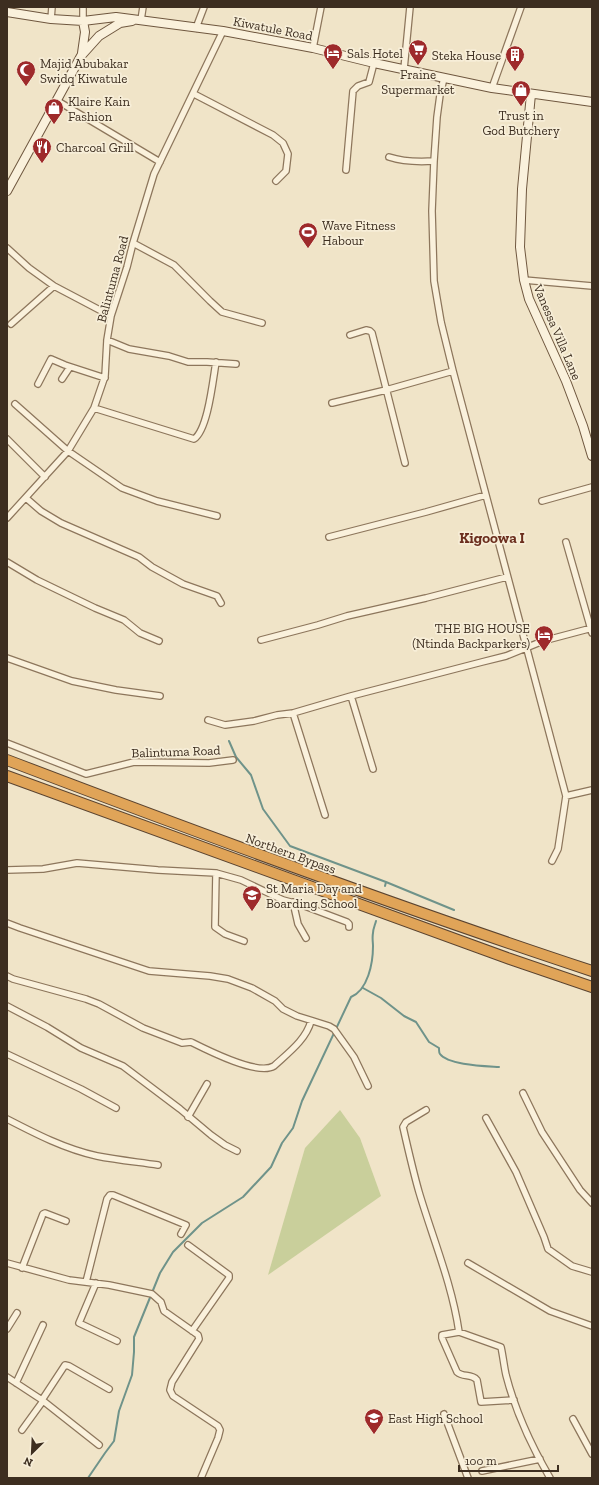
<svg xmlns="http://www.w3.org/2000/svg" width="599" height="1485" font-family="'Zilla Slab',serif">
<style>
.green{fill:#c9cf9b}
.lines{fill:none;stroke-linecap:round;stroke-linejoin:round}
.stream{stroke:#6f938a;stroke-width:2}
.street-casing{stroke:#8d765c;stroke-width:8}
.secondary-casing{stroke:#6f573f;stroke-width:10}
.highway-casing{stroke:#5b4430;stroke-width:12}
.street{stroke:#faf1dc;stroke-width:5.5}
.secondary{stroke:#faf1dc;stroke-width:8}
.highway{stroke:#e0a458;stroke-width:10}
.labels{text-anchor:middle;stroke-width:3.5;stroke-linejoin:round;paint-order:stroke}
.street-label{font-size:13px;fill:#3d2e20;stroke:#f7eed8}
.poi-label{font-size:13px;fill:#3d2e20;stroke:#f7eed8;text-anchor:start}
.quarter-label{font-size:15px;font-weight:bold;fill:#6b2e1e;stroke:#f7eed8}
</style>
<rect width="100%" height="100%" fill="#f0e4c8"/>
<path class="green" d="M340 1110 360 1138 381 1196 268 1275 305 1148Z"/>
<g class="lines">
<path class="stream" d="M229 741 236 757 251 775 263 809 290 846 386 882 454 910
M385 886 386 882
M363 988 381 998 404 1016 416 1022 429 1042 439 1048C439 1049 439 1053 440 1054 448 1065 485 1066 499 1067
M88 1478 105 1453 114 1441 119 1411 132 1375 134 1352V1337L160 1273 173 1252 202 1223 243 1197 271 1167 282 1143 293 1128 302 1101 351 997C368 990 373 963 373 946 373 942 372 938 373 933 373 929 375 925 376 921"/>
<g class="street-casing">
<path id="street" d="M83 7V21
M51 19 52 7
M141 20 143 7
M196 28 204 7
M313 48 321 7
M404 69 410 7
M444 78 440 95 437 117 434 161 432 211 434 281 441 322 453 371 566 796 592 790
M492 88 521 7
M194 94 273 135 283 143 288 154 286 171 276 181
M56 100 160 162
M389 157C404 162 418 162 434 161
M346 170 353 91 358 86 369 82 374 63
M133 243 174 265 210 301 222 312 262 323
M7 248 29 268 54 286 111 316
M524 280 592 286
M11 324 54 286
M350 335 366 330 370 331 372 333 405 463
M107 340 129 349 169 356 188 362H207L236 364
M62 379 70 367
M38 384 51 359 65 365 105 378
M332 403 386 390 453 371
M15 404 68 451 122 488 157 501 217 516
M94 408 194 439C208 430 213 379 216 362
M7 439 45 477
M26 498 41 511 61 523 139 557 152 567 183 584 217 596 221 603
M542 501 592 487
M7 518 68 451 94 408 105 376 107 340 111 316 127 267 133 243 154 174 223 31
M329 537 426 512 486 495
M566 542 592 633
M7 562 37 580 95 608 124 620 140 633 159 641
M261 640 318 625 347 616 426 598 507 577
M7 658 72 681 116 690 160 696
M351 696 373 769
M293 713 325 815
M208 720 225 725 254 721 277 715 293 713 351 696 482 662 506 656 543 641 592 628
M7 743 86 774 134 762 209 763 233 760
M552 861 558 849 566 796
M7 870 43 869 77 863 158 870 216 873 215 927 225 934 244 941
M216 873 241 880 283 900 302 905 347 922 349 924V927
M293 902 298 924 306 938
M7 923 20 928 149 971 210 976 228 979 252 988 275 1001 283 1009 297 1016 329 1026 334 1029 354 1057 368 1086
M7 976 13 979 86 999 99 1004 143 1028 182 1043 191 1042C207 1050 258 1076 274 1066 288 1053 306 1040 311 1021
M7 1006 47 1027 81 1048 123 1066 180 1109 211 1135 225 1145 237 1151
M7 1054 81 1089 116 1108
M523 1093 542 1132 580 1190 592 1203
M426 1110 406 1122 403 1127C408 1149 413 1171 419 1192 433 1239 452 1284 459 1332
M188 1117 207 1084
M486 1118 516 1172 544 1237 548 1249 572 1266 592 1272
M7 1119C36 1134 65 1149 97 1156 117 1160 138 1162 158 1165
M188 1245 229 1275V1278L192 1331
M7 1263 69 1280 109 1285 152 1294 161 1302 164 1311 198 1335 199 1339 172 1382 170 1390 173 1396 218 1426 220 1430 218 1438 201 1478
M468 1263 550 1311 592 1326
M22 1268 43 1214 45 1213 66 1221
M86 1282 107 1199 110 1195H113L186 1225 181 1234
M96 1283 79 1323 117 1341
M7 1329 17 1313
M7 1377 42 1400 99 1445
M16 1383 43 1325
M42 1400 65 1365 69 1366 109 1389
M514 1400 481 1402 477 1380C471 1373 463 1378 457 1372L442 1338V1335L459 1332 501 1347C503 1356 504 1366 506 1375 515 1410 532 1447 550 1478
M444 1414 468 1478
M573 1419 592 1454
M22 1430 43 1401
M482 1471 540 1459"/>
</g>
<g class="secondary-casing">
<path id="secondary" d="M7 12 51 19 83 21 116 17 223 31 313 48 374 63 492 88 592 102
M82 53 85 32 83 21
M531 94 522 189 520 247 524 280 529 299 566 381 583 426 592 456
M7 191 81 56 99 36 120 23 132 21"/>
</g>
<g class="highway-casing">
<path id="highway" d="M7 760C201 834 395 906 592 971
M7 776 510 959 592 987"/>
</g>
<use href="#street" class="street"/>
<use href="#secondary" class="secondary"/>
<use href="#highway" class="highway"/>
</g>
<defs>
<g id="supermarket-pin" transform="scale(1)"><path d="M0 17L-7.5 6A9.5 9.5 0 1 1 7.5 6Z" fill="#9e2a2b" stroke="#f7eed8"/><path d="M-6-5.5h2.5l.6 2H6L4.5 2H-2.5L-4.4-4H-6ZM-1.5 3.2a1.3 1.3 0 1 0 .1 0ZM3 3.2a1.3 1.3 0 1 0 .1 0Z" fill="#fff"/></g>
<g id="hotel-pin" transform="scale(1)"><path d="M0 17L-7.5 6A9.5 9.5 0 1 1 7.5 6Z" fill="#9e2a2b" stroke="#f7eed8"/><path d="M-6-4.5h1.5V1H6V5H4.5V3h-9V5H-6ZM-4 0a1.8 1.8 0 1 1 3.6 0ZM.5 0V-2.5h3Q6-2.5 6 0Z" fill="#fff"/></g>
<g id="building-pin" transform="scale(1)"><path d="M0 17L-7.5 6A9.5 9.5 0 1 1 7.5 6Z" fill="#9e2a2b" stroke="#f7eed8"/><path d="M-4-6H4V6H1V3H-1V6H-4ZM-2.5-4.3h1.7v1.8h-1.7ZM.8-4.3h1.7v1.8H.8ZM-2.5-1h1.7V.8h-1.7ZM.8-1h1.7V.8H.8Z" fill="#fff"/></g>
<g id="mosque-pin" transform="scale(1)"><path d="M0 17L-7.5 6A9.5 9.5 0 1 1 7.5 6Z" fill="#9e2a2b" stroke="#f7eed8"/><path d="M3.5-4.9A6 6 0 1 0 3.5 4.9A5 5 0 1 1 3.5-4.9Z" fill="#fff"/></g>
<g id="shop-pin" transform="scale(1)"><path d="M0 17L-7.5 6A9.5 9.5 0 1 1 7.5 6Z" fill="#9e2a2b" stroke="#f7eed8"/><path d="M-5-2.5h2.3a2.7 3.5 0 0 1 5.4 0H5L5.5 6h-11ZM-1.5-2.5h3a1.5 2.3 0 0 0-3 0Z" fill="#fff"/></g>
<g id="restaurant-pin" transform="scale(1)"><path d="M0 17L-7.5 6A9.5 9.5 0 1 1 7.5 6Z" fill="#9e2a2b" stroke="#f7eed8"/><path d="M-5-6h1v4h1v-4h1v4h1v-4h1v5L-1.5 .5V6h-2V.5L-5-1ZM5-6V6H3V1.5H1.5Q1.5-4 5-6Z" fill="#fff"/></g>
<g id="stadium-pin" transform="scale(1)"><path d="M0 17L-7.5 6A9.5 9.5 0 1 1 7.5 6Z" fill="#9e2a2b" stroke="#f7eed8"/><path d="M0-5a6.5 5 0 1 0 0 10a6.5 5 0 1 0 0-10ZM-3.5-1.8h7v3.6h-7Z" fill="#fff"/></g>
<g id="school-pin" transform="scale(1)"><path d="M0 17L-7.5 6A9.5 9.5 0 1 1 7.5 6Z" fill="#9e2a2b" stroke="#f7eed8"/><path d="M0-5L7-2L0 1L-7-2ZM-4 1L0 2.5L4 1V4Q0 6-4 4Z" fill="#fff"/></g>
</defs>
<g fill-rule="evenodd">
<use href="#supermarket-pin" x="418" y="49"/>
<use href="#hotel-pin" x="333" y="53"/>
<use href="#building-pin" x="515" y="55"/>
<use href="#mosque-pin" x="26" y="70"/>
<use href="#shop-pin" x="521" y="90"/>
<use href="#shop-pin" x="54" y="108"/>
<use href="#restaurant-pin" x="42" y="147"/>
<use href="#stadium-pin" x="308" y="232"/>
<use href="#hotel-pin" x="544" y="635"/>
<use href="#school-pin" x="252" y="895"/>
<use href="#school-pin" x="374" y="1418"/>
</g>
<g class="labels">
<g class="street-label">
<text transform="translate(273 28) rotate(11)" y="5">Kiwatule Road</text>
<text transform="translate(112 279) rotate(-75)" y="5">Balintuma Road</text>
<text transform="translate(558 332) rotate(67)" y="5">Vanessa Villa Lane</text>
<text transform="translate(176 751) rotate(-2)" y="5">Balintuma Road</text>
<text transform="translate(291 853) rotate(20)" y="5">Northern Bypass</text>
</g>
<g class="poi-label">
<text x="347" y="58">Sals Hotel</text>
<text x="501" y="60" text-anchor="end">Steka House</text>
<text x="40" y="68">Majid Abubakar<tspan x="40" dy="15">Swidq Kiwatule</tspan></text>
<text x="418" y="79" text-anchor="middle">Fraine<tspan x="418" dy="15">Supermarket</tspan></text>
<text x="68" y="106">Klaire Kain<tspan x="68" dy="15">Fashion</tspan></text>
<text x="521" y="120" text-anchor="middle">Trust in<tspan x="521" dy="15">God Butchery</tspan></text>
<text x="56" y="152">Charcoal Grill</text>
<text x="322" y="230">Wave Fitness<tspan x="322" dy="15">Habour</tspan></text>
<text x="530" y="633" text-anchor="end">THE BIG HOUSE<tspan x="530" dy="15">(Ntinda Backparkers)</tspan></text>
<text x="266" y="893">St Maria Day and<tspan x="266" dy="15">Boarding School</tspan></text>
<text x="388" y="1423">East High School</text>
</g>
<g class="quarter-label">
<text x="492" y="543">Kigoowa I</text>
</g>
</g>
<rect width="599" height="1485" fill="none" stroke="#3d2e20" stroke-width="16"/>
<g transform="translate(32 1453) rotate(204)" stroke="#f7eed8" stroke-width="3" paint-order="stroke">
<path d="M0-3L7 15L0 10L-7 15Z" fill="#3d2e20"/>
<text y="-6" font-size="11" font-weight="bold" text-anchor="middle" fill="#3d2e20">N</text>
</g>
<path d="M459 1465v6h99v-6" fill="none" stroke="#3d2e20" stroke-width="2"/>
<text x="465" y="1465" font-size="12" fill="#3d2e20" stroke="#f7eed8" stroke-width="3" paint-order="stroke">100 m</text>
</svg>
